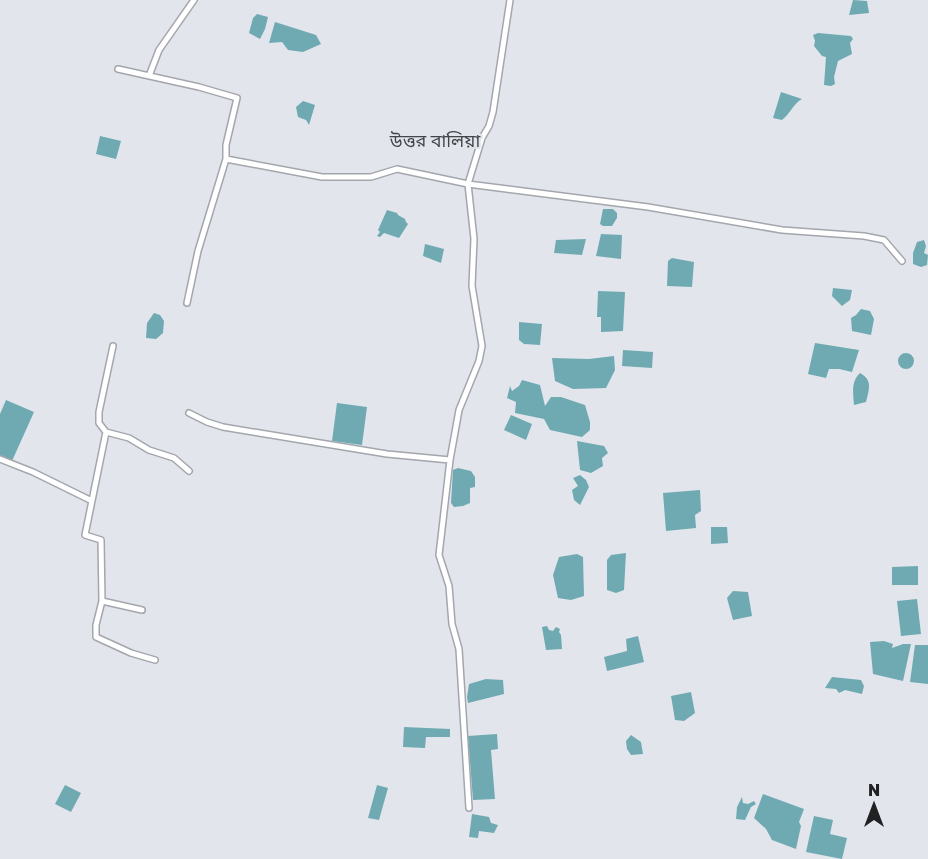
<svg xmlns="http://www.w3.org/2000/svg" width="928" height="859" font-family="'Golos Text','Noto Sans Bengali',sans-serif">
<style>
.water{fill:#6faab3}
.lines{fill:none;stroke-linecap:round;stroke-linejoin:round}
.minor-casing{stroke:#a3a6ac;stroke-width:8}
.minor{stroke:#fff;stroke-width:5}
.labels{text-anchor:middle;stroke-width:4.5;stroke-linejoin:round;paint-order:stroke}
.quarter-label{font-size:18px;fill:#43454a;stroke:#e2e5ec}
</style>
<rect width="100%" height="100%" fill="#e2e5ec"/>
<path class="water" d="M853 0 867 1 869 13 849 15Z
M257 14 268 17 265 29 260 39 249 33 253 18Z
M275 22 316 35 321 44 303 52 288 50 282 42 269 43Z
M818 33 851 36 853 39 850 43 852 54 838 61 834 77 835 84 831 86 824 85 826 57 822 56 814 46 815 41 813 35Z
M781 92 802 99C793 104 790 114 782 120L773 118Z
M303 101 315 105 309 125 306 120 298 117 296 107Z
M100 136 121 141 116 159 96 154Z
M603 209H613L617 213V218L612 226H603L600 224Z
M387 210 397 213 398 215 405 219 406 222 408 224 399 238 384 233 380 237 377 236 380 232 378 230Z
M601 234 622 235 621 259 596 256Z
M586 239 582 255 554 253 556 240Z
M924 240 926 246 924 253 928 255 927 265 921 267 913 264V253L917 242Z
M425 244 444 249 441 263 423 256Z
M672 258 694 262 692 287 667 286 668 261Z
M833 288 852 290 850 300 842 306 832 296Z
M598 291 625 292 623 331 601 332V317H597Z
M861 309 870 311 874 319 871 335 852 331 851 318 856 315Z
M154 313 160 315 164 321 163 333 156 339 146 338 147 323Z
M519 322 542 324 540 345 524 344 519 340Z
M815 343 859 350 852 372 839 369H829L826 378 808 374Z
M623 350 653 352 652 368 622 366Z
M898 361a8 8 0 1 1 16 0a8 8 0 1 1-16 0Z
M614 356 615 370 606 388 573 389 555 381 552 358 589 359Z
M860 373C873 380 869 389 866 402L854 405C853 393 851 381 860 373Z
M522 380 540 385 545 406 551 397H561L585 405 590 422V430L582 437 550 430 544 419 515 413 516 402 507 398 510 386 512 391 519 386Z
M6 400 34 412 12 461 0 456V414Z
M337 403 367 407 362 445 332 441Z
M511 415 532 424 526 440 504 430Z
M577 441 604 446 608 453 602 458 603 466 591 473 580 470Z
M458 468 471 471 475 477V487L470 488V503L463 506 454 507 451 503 453 470Z
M580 475 586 480 589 487 580 505 574 500 572 490 578 486 573 478Z
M700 490 701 511 695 515 696 528 666 531 663 493Z
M711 527H727L728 543 711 544Z
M626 553 624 590 616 593 607 590V560L611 555Z
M577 554 583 557 584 596 571 600 558 598 553 575 559 557Z
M918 566V585H892V567Z
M733 591 748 592 752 616 733 620 727 598Z
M917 599 921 634 901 636 897 601Z
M547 626 549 630 553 631 556 627 560 629 559 632 561 635 562 649 546 650 542 627Z
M638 636 644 662 607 671 604 657 627 651 626 639Z
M884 641 893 644 892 648 903 644H911L903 681 873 674 870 642Z
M915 645H928V684L910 682Z
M832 677 861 680 864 686 862 694 845 690 839 693 836 689 825 688Z
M486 679 503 680 504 694 468 703 467 697 469 684Z
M691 692 695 713 684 721 675 720 671 696Z
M404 727 450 729V737H426L425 748 403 747Z
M497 734 498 749 491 750 495 799 473 800 468 736Z
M631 735 641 742 643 754 631 755 627 749 626 741Z
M65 785 81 793 71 812 55 804Z
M377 785 388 788 379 820 368 818Z
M763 794 804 809 799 822 801 826 796 849 772 840 766 829 754 818Z
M742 797 743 803 748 804 754 801 756 804 751 807 745 820 736 819 737 807Z
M472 814 489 817 491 823 498 825 494 833 479 831 478 838 469 837Z
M814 816 833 820 830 834 847 838 842 859 806 852Z"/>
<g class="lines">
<g class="minor-casing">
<path id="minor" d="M118 69 199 87 237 98 226 145V159L198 251 187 303
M149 76 159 50 194 0
M226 159 322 177H371L397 169 468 184 648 207 782 230 864 236 884 240 902 261
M113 346 99 412V423L106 432 129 438 149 450 174 458 189 471
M189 413 207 422 223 427 387 454 450 460
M106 432 85 535 101 540 102 601 96 625V637L131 653 155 660
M0 459 33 472 92 501
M102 601 142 610
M469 808 459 649 452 624 449 586 439 555 450 460 459 410 479 361 482 346 472 286 474 239 468 184 482 138 489 126 493 112 510 0"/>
</g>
<use href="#minor" class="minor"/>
</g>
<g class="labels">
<g class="quarter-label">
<text x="435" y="147">উত্তর বালিয়া</text>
</g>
</g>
<g transform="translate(874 805)" stroke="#e2e5ec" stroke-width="4.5" paint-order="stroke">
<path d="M0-4.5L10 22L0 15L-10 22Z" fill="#202123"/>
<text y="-9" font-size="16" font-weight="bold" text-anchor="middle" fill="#202123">N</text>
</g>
</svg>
